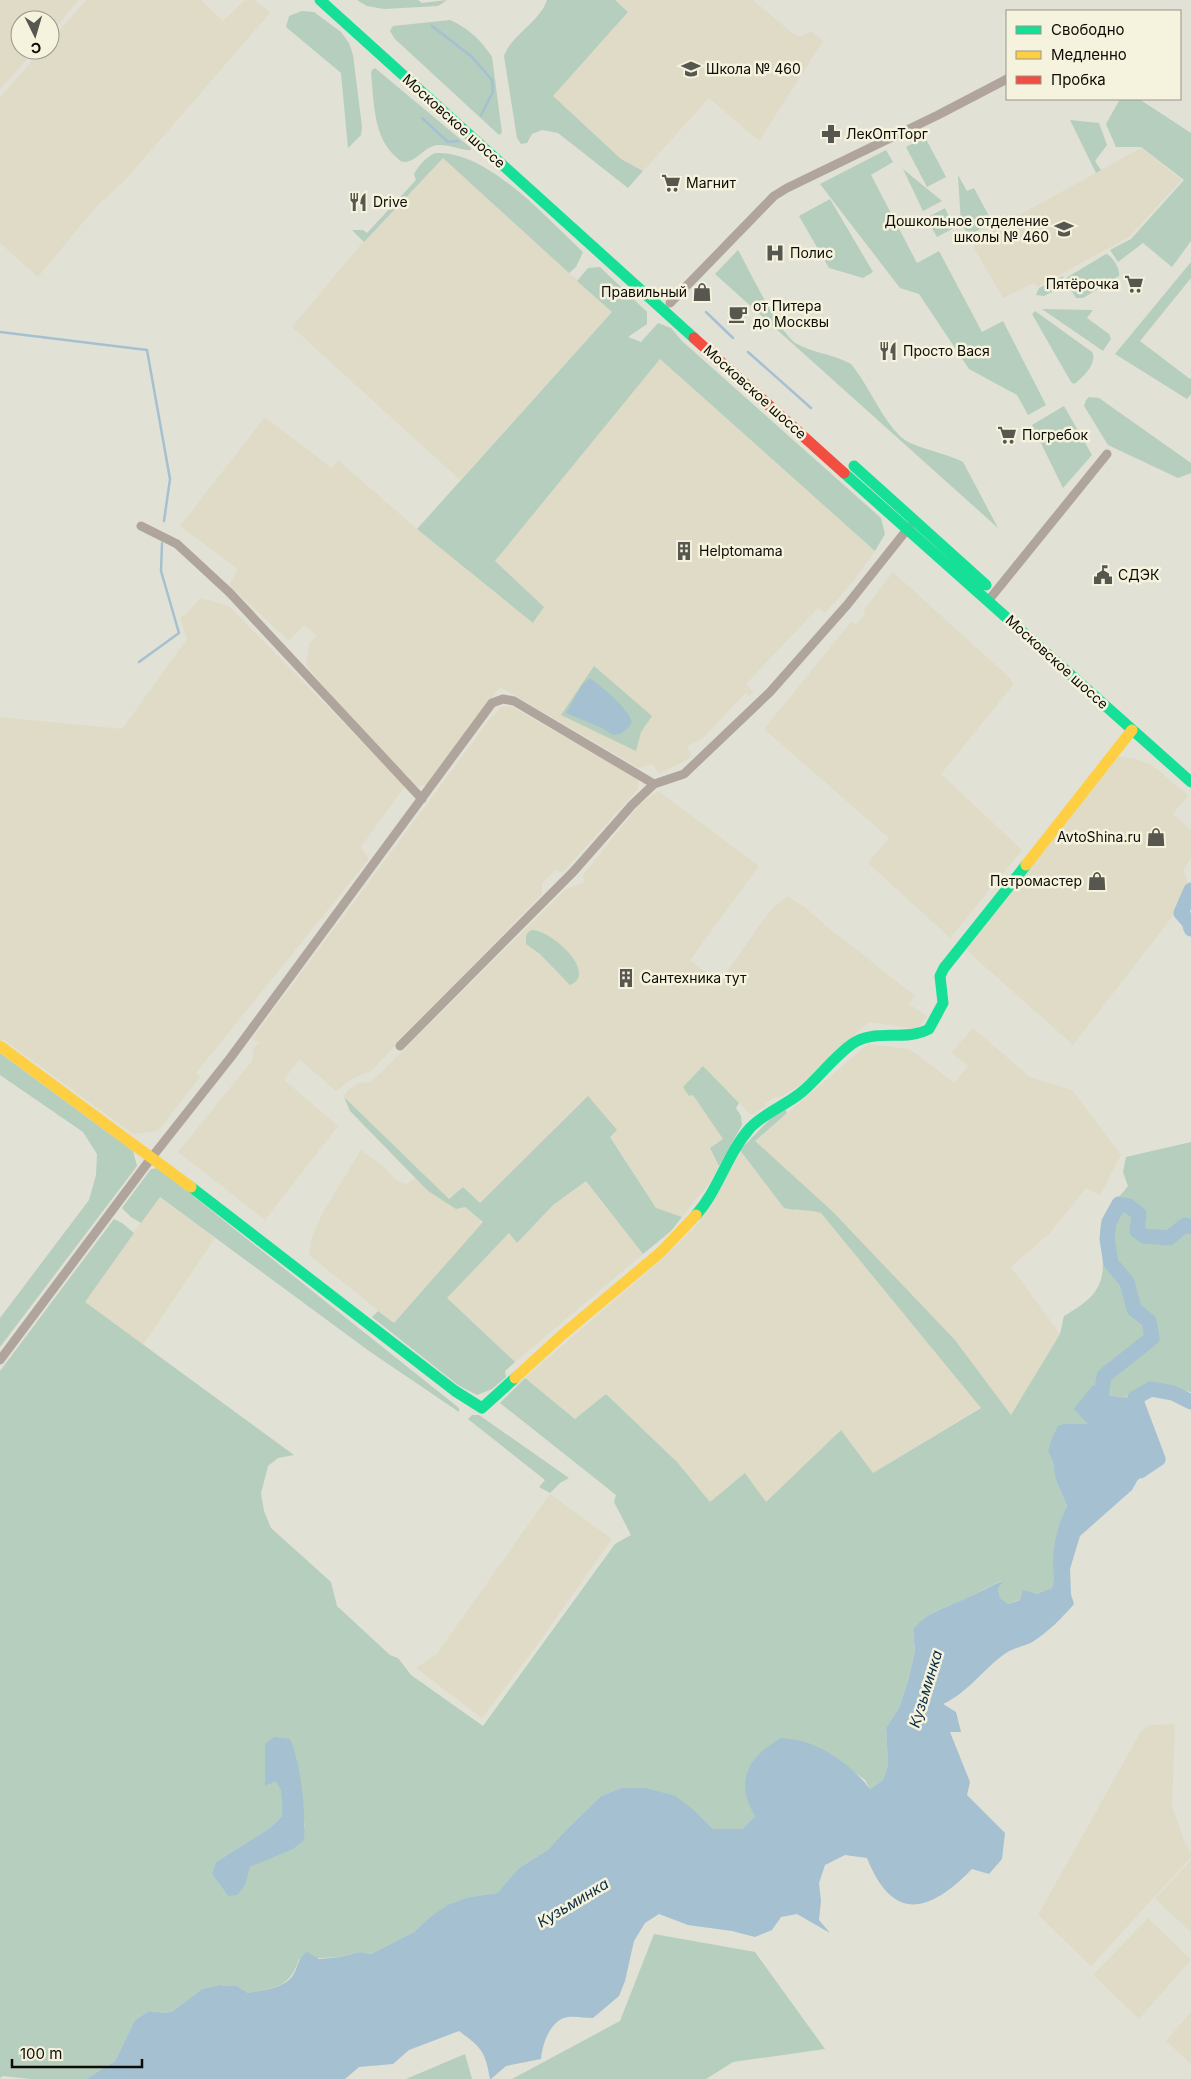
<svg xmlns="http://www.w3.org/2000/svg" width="1191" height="2079" font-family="Inter,sans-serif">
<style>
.built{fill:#dfdbc7}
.green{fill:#b5cebd;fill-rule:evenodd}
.water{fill:#a4c0d1}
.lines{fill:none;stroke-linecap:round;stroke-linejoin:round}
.stream{stroke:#a4c0d1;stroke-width:2.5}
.river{stroke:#a4c0d1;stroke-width:15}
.street{stroke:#b0a59c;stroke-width:9}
.fast{stroke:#16e098;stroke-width:11}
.slow{stroke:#ffcf43;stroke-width:11}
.jam{stroke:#f24e42;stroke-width:11}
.labels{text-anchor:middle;stroke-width:5;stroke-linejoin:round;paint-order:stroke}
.poi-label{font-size:14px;fill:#0d0c06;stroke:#f5f2dd;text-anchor:start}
.street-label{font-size:14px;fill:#0d0c06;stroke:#f5f2dd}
.water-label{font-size:15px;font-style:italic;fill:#0a2d42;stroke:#f5f2dd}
</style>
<rect width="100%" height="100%" fill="#e2e1d6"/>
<path class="built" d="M0 0H79L50 34V20H20V50H36L0 89Z
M86 0H201L223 21 245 0H255L270 13 127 178 96 207 38 277 0 243V97L42 50H50V41Z
M615 0H753L792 33 800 37 812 31 823 41 759 141 709 98 643 171 621 159 553 96 628 12Z
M1141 148 1182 180 1129 237 1037 287 1034 283 1003 298 974 248V240Z
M443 157 612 312 460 480 292 327 368 236Z
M660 359 875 551 852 583 825 613 818 608 746 684 753 692 749 696 745 693 704 737 687 747 692 757 659 774 653 764 639 768 500 687 426 785 417 786 355 723 306 665 309 644 317 636 304 625 289 641 229 585 238 569 180 526 265 417 332 468 338 460 417 529 534 623 544 607 495 561Z
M893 572 1012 680 1013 685 941 774 1022 850 950 938 868 863 889 838 764 729 851 622 856 625 865 614 864 610Z
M201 598 229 606 405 786 361 847 369 859 196 1073 200 1077 158 1131 133 1134 4 1040H0V717L122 729 187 639 180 618 186 614Z
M510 706 638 778V789L562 873 556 870 542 883V894L370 1072 355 1077 336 1091 299 1059 284 1080 338 1126 265 1220 178 1152 252 1061 253 1050 259 1042 252 1039 490 719 501 707Z
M1118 757 1133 758 1152 765 1188 795 1173 814 1191 830V858L1183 869 1189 886 1180 907 1073 1045 965 949Z
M658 791 759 866 690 960 719 983 761 923 774 907 787 896 806 908 825 925 915 996 909 1004 927 1016 917 1029 869 1022 800 1085 779 1098 776 1097 766 1103 765 1107 751 1115 703 1066 693 1094 723 1139 710 1148 719 1166 711 1181 682 1217 656 1208 610 1136 616 1130 480 1203 450 1200 344 1097 347 1091 358 1083 371 1082 566 889 584 883 583 875 640 804Z
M973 1028 1030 1077 1072 1090 1121 1155 1100 1195 1086 1188 1050 1233 1011 1267 1060 1334 1011 1415 955 1340 755 1141 868 1044 907 1049 917 1054 954 1083 968 1066 951 1053Z
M361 1150 382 1165 397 1181 406 1184 417 1178 428 1191 465 1207 483 1223 394 1323 309 1255 312 1236 323 1212Z
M740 1150 795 1211 810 1209 821 1213 981 1407 873 1473 841 1430 766 1502H710L677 1462 606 1394 576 1419 525 1378 668 1254 698 1224 718 1191Z
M586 1181 643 1254 515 1362 447 1298 509 1233 517 1243 553 1205Z
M159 1197 215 1238 143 1345 84 1302Z
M550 1494 612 1539 537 1645 482 1718 416 1668 436 1655Z
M1175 1724 1172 1806 1185 1843 1191 1853V1857L1091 1966 1038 1915 1140 1733 1144 1728 1150 1725Z
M1191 1860V1932L1155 1899Z
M1148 1918 1191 1960 1139 2019 1093 1975Z
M1191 2012V2064L1166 2041Z"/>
<path class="green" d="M357 0H418L422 3 447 0 438 6 384 9 367 6Z
M547 0H615L628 12 553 96 621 159 643 171 628 188 558 133 542 130 532 134 527 143 521 144 517 138 504 56C513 33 539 23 547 0Z
M302 11 314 12 341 32 349 43 353 55 362 127 361 135 348 148 341 73 286 27 289 16Z
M450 20C467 27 483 42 492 57L502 133 499 135 395 39 390 31 393 26Z
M375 68 471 148V150C459 150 449 144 437 145 424 147 418 160 406 162 401 162 399 160 396 157 373 137 374 101 371 73L372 70Z
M1120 99H1139L1191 133V241L1172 267 1143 243 1118 262 1110 250 1131 239 1184 180 1141 147H1116L1106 124Z
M1070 120 1099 123 1107 145 1095 161 1101 170 1096 173Z
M925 137 946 177 927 187 906 147Z
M886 150 893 162 871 175 917 263 939 251 982 332 1003 321 1046 405 1028 415 1017 395 969 369 919 294 900 288 820 184Z
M435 153C488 150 546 218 583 252L576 267 569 273 443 158 364 242 352 230H363L367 233 416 180 414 174C419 165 425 158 435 153Z
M903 169 942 201 923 211Z
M958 175 967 191 974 188 990 218 988 225 969 235 961 224Z
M830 199 873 272 863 278 829 268 799 216Z
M945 208 954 228 937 237 926 218Z
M738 250C750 271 778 332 797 344 813 353 834 354 851 364 869 385 884 425 905 440 919 449 946 453 963 462L998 528 715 274Z
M1106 254C1113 256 1120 269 1119 276L1083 298H1076L1067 284 1066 278Z
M1191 262V278L1140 341 1190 379 1191 378V394L1187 399 1115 354Z
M600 267 647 312V324L628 337 641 342 658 323 671 328 682 341 881 518 885 534 875 551 660 359 495 561 544 607 533 623 417 529 612 312 577 281 588 268Z
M1063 276 1065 285 1044 296 1036 295 1039 288Z
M1042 309 1093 310 1087 318 1109 334 1111 339 1103 351Z
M1035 311 1092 352C1098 362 1083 378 1074 384L1071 382 1032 314Z
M1089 397 1099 398 1191 463V473L1178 478 1108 445 1084 406 1086 400Z
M1064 406 1092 455 1063 488 1032 425Z
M594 666 652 716 641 732 636 751 561 715Z
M532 930C551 930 599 973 570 985L567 982 540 954 526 944C526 937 525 933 532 930Z
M0 1053 133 1151 137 1166 0 1347V1318L89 1200 96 1175 97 1154 83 1132 0 1075Z
M703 1066 739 1103 736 1108 741 1116 742 1125 719 1166 710 1148 723 1139 693 1095 689 1096 683 1087Z
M588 1096 617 1130 610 1137 656 1208 682 1217 671 1231 643 1254 586 1181 553 1205 517 1243 509 1233 447 1298 515 1362 505 1371 506 1377 492 1389 477 1395 458 1385 372 1317 378 1311 394 1323 483 1222 465 1207 456 1209 428 1191 350 1111 344 1097 449 1199 463 1187 480 1203Z
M785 1108 787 1113 755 1141 832 1211 955 1340 1011 1415 1060 1334 1064 1316C1090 1301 1107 1288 1102 1255 1101 1246 1099 1233 1101 1224 1106 1209 1119 1198 1128 1186L1123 1172 1126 1157 1191 1142V1392L1181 1390 1180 1401 1166 1395 1163 1389 1158 1392 1152 1390 1126 1396 1133 1399 1107 1395 1089 1424H1065L1048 1451 1053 1462 1055 1478 1067 1506C1052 1535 1058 1559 1052 1588L1008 1604 1000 1598 998 1589 1002 1581C989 1585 979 1593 967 1599 948 1606 926 1612 913 1629L915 1651 908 1681 899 1708 886 1728 888 1765 883 1780 870 1789 865 1780 834 1757 746 1795 755 1816 742 1829H713L694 1810 646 1788H621L601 1796 563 1833 549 1849 519 1868 497 1893 470 1897 430 1917 414 1932 371 1954 360 1952 341 1957 299 1959C290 1988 275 1988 248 1993L237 1986 219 1985 202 1989 173 2011 165 2013 149 2011 135 2020 115 2061 86 2079H31L3 2076 0 2078V1371L114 1219 122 1223 134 1233 85 1302 294 1455 278 1458 268 1466 261 1493 264 1511 271 1528 331 1582 337 1606 390 1655 398 1658 411 1675 483 1726 615 1544 631 1535 614 1502 616 1495 500 1403 525 1378 575 1419 606 1394 677 1462 710 1502 745 1473 766 1502 841 1430 873 1473 981 1408 821 1213C809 1209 797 1211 784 1208L740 1150 774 1115ZM295 1757 305 1827 262 1861 250 1867 228 1896 212 1874 216 1862 270 1828 282 1816 281 1791 276 1780 266 1785V1767Z
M158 1168 459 1408V1412L369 1351 160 1197 141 1223 131 1217 122 1208 151 1169Z
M472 1415H479L569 1478 560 1483 550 1493 539 1487 545 1480 468 1419Z
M654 1934 755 1952 825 2049 733 2062 706 2079H512L620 2021Z
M465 2054 472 2079H406Z"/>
<path class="water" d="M590 678C603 688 627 707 632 722L628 728 620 734 613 735 602 728 566 713 582 685Z
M1093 1385 1107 1395 1133 1399 1157 1460 1137 1481 1132 1490 1080 1536 1070 1569 1071 1594 1074 1604C1063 1617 1049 1631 1034 1641 1026 1646 1015 1647 1006 1653 983 1669 969 1692 943 1704L956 1712 961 1732H950L970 1782 967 1795 1005 1833 1002 1859 989 1874 972 1869C929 1913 893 1923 867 1858L845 1855 825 1865 819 1883 821 1901 819 1920 830 1933 797 1914 781 1917 772 1930 755 1937 732 1931 688 1925 659 1914 645 1923 634 1941 625 1981 619 1996 593 2018C585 2018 576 2016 568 2017 551 2019 542 2044 541 2059L506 2066 491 2079H490C485 2051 482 2048 459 2031L409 2050 393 2064 359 2067 345 2079H86L115 2061 135 2020 149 2011 165 2013 173 2011 202 1989 219 1985 237 1986 248 1993C263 1990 284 1989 293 1975 300 1964 295 1962 307 1952L319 1959 341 1957 360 1952 371 1954 414 1932 430 1917 448 1905 470 1897 497 1893 519 1868 549 1849 563 1833 601 1796 621 1788H646L675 1796 694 1810 713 1829H742L755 1816C752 1810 747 1802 746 1794 741 1766 760 1751 781 1738 790 1739 800 1740 808 1743 831 1751 856 1770 870 1789L883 1780 888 1765 886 1728 899 1708 908 1681 915 1651 913 1629C926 1612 948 1607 967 1598 980 1593 990 1585 1003 1581L998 1589 1000 1598 1008 1604 1020 1600 1023 1590 1036 1594 1052 1588C1054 1579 1054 1573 1053 1564 1053 1545 1058 1523 1067 1506L1055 1478 1053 1462 1048 1451 1052 1438 1058 1426 1065 1424H1088L1074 1409Z
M274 1737 290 1739C301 1764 306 1813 304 1840L293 1849 250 1867 245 1885 237 1895 228 1896 212 1874 216 1862 270 1828 282 1816 281 1791 276 1781 265 1786V1744Z"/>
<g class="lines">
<path class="stream" d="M432 26 471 56 492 80 493 92 481 115
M422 118 448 142 458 141
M706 312 733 338
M0 332 147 350 170 479 164 521
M748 352 811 408
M139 662 179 633 161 571 162 543"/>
<path class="river" d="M1191 890 1181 913 1189 922 1191 929
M1099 1411 1104 1376 1152 1338 1149 1321 1134 1309 1127 1282 1111 1263 1107 1239 1109 1222 1119 1204 1129 1206 1139 1214 1137 1231 1144 1236 1169 1238 1185 1225 1191 1227
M1140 1471 1158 1459 1135 1398 1151 1389 1173 1393 1191 1402"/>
<path class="street" d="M670 303 774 196 787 188 938 115 1007 79
M141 526 177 544 230 593 422 799
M988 601 1107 454
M400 1046 574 871 632 805 654 784 684 774 770 692 847 605 909 527
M0 1360 152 1157 231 1057 492 703 503 699 514 701 654 784"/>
<path class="fast" d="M320 0 694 338
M854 466 986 585
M844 473 1191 782
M191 1187 455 1391 482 1408 515 1378
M696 1215C719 1189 727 1154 750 1128 765 1112 787 1105 803 1091 819 1077 834 1057 852 1044 874 1028 905 1042 929 1029L943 1003 940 976 944 968 1026 865"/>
<path class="slow" d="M1026 865 1132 730
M0 1046 191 1187
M515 1378 562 1335 661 1252 696 1215"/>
<path class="jam" d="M694 338 844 473"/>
</g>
<defs>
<g id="school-bare" transform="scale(1.5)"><path d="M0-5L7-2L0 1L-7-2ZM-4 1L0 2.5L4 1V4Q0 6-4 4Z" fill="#58574f" stroke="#f5f2dd" stroke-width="2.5" paint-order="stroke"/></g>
<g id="pharmacy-bare" transform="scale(1.5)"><path d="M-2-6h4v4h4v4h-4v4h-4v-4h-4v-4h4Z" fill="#58574f" stroke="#f5f2dd" stroke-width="2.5" paint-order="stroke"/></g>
<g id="supermarket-bare" transform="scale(1.5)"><path d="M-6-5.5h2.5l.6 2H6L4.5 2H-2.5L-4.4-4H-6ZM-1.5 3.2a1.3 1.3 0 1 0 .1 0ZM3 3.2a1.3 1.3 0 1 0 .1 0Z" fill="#58574f" stroke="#f5f2dd" stroke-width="2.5" paint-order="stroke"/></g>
<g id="restaurant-bare" transform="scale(1.5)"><path d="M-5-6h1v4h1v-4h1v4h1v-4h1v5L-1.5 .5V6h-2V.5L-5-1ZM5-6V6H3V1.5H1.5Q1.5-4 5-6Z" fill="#58574f" stroke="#f5f2dd" stroke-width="2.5" paint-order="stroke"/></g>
<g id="hospital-bare" transform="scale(1.5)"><path d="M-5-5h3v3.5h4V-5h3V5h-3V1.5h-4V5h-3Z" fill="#58574f" stroke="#f5f2dd" stroke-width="2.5" paint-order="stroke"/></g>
<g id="shop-bare" transform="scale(1.5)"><path d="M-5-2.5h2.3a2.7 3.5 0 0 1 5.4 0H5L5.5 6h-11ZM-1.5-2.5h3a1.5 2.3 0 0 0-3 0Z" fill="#58574f" stroke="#f5f2dd" stroke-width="2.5" paint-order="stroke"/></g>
<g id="cafe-bare" transform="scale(1.5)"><path d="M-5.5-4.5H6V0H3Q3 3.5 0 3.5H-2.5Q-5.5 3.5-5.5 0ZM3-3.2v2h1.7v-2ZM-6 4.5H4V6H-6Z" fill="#58574f" stroke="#f5f2dd" stroke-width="2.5" paint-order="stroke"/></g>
<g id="building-bare" transform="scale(1.5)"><path d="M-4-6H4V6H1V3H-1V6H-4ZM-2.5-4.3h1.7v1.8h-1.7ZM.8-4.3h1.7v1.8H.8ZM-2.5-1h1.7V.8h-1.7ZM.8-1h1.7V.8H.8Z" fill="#58574f" stroke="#f5f2dd" stroke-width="2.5" paint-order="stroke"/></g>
<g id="civic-bare" transform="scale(1.5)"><path d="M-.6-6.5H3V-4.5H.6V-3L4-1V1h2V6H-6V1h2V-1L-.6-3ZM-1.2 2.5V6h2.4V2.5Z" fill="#58574f" stroke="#f5f2dd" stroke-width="2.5" paint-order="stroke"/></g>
</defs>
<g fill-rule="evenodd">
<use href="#school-bare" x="691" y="69"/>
<use href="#pharmacy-bare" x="831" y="134"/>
<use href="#supermarket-bare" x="671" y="183"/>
<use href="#restaurant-bare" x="358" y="202"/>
<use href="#school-bare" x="1064" y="229"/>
<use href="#hospital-bare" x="775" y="253"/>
<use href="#supermarket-bare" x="1134" y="284"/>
<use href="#shop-bare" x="702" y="292"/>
<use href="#cafe-bare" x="738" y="314"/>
<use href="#restaurant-bare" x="888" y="351"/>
<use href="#supermarket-bare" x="1007" y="435"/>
<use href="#building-bare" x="684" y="551"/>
<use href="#civic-bare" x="1103" y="575"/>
<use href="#shop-bare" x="1156" y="837"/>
<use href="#shop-bare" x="1097" y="881"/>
<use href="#building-bare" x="626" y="978"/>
</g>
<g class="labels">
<g class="poi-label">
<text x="706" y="74">Школа № 460</text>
<text x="846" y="139">ЛекОптТорг</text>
<text x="686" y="188">Магнит</text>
<text x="373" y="207">Drive</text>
<text x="1049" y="226" text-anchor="end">Дошкольное отделение<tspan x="1049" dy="16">школы № 460</tspan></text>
<text x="790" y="258">Полис</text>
<text x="1119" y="289" text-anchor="end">Пятёрочка</text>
<text x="687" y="297" text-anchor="end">Правильный</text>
<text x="753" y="311">от Питера<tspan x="753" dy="16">до Москвы</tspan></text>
<text x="903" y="356">Просто Вася</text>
<text x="1022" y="440">Погребок</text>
<text x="699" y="556">Helptomama</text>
<text x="1118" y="580">СДЭК</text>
<text x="1141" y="842" text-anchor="end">AvtoShina.ru</text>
<text x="1082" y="886" text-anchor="end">Петромастер</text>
<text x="641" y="983">Сантехника тут</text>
</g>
<g class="street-label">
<text transform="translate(454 121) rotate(42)" y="5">Московское шоссе</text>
<text transform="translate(755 392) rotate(42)" y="5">Московское шоссе</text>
<text transform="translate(1057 662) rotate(42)" y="5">Московское шоссе</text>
</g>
<g class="water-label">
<text transform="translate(926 1689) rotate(-73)" y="5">Кузьминка</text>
<text transform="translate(573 1903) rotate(-31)" y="5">Кузьминка</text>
</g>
</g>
<rect x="1006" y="10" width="175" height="90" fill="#f5f2dd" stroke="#989687"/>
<rect x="1016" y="26" width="25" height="8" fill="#16e098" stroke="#989687"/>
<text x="1051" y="35" font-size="15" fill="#0d0c06">Свободно</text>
<rect x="1016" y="51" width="25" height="8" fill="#ffcf43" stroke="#989687"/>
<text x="1051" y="60" font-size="15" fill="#0d0c06">Медленно</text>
<rect x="1016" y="76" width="25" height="8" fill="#f24e42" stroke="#989687"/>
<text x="1051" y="85" font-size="15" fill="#0d0c06">Пробка</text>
<g transform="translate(35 35) rotate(175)"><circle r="24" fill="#f5f2dd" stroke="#989687"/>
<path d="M0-4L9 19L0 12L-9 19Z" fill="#58574f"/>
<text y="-8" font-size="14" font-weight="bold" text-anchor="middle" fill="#0d0c06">С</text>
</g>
<path d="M12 2059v8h130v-8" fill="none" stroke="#0d0c06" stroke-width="2.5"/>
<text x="20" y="2059" font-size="15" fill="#0d0c06" stroke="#f5f2dd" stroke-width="4" paint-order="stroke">100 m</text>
</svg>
